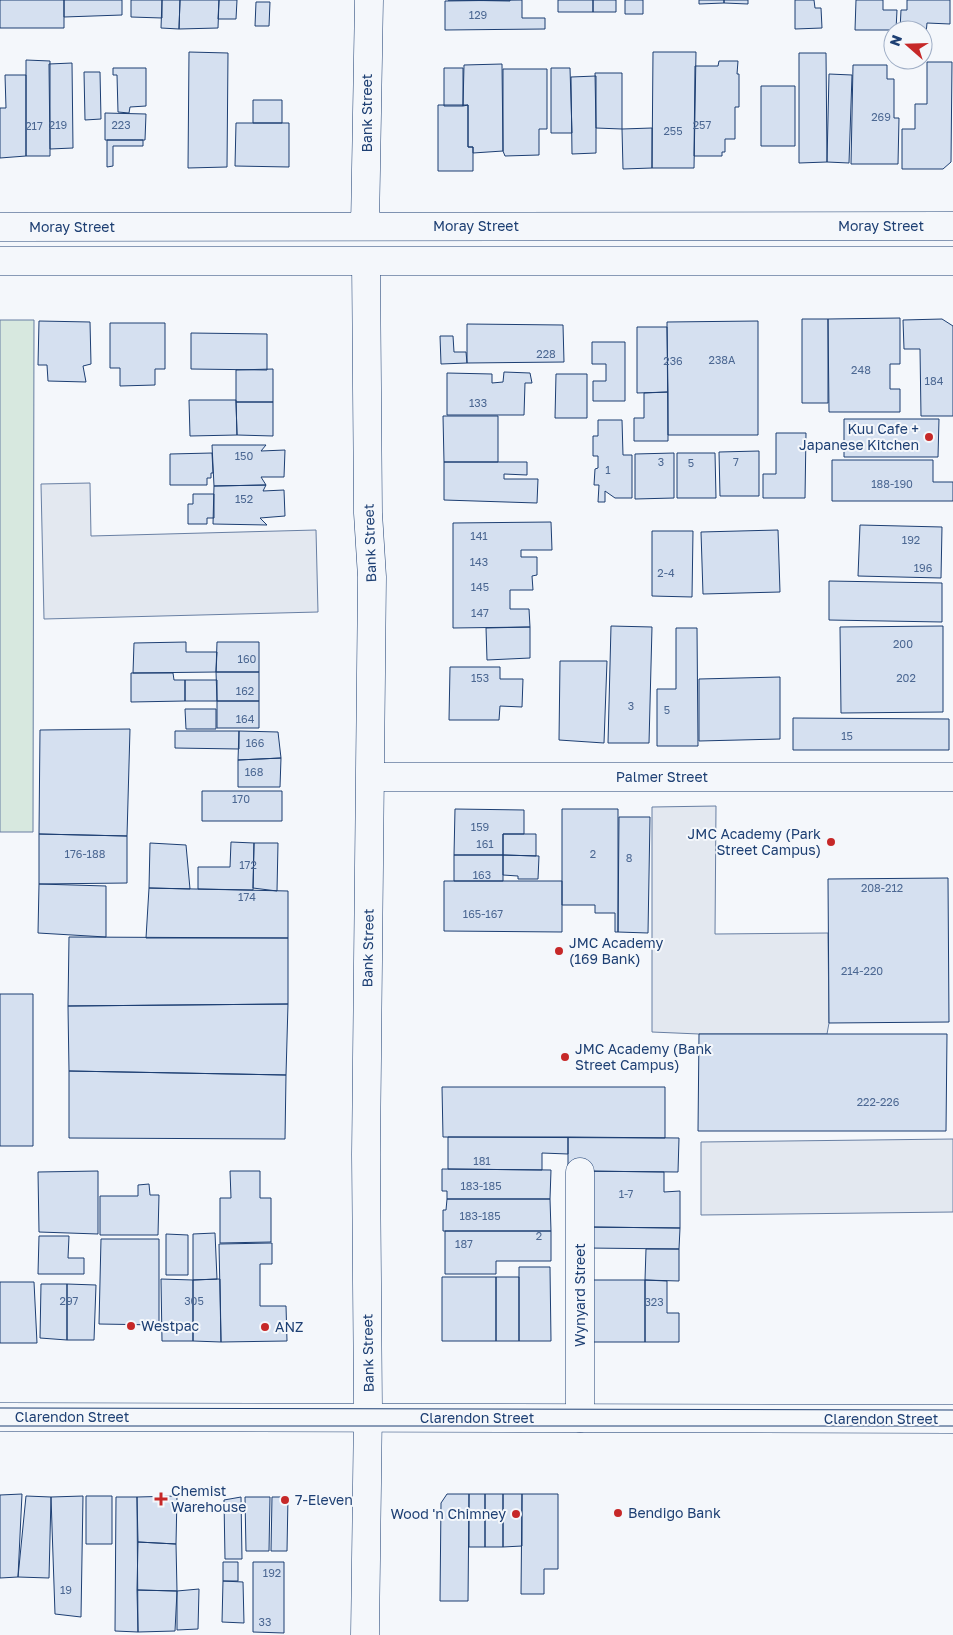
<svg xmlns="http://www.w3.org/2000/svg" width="953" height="1635" font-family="'Golos Text',sans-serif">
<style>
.green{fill:#d7e8df;stroke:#687fa3}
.parking{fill:#e3e8f0;stroke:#687fa3}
.building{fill:#d5e0f0;stroke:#1d3f73}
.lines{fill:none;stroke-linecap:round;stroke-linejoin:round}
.minor-casing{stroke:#1d3f73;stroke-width:29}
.major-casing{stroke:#1d3f73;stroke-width:29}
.minor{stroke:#f4f7fb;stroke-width:28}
.major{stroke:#f4f7fb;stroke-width:28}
.tram{stroke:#1d3f73;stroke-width:1}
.poi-dot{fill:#c62828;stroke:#f4f7fb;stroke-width:2}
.labels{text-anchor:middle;stroke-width:4;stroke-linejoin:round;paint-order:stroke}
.number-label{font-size:11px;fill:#4b6792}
.street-label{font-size:14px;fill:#1d3f73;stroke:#f4f7fb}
.poi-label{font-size:14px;fill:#1d3f73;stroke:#f4f7fb;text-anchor:start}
</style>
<rect width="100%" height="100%" fill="#f4f7fb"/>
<path class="green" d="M0 320H34L33 832H0Z"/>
<path class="parking" d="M90 483 91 536 316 530 318 612 44 619 41 484Z
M716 806 715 934 828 933 829 1023 827 1034H699L652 1032V807Z
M953 1139V1212L701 1215V1142Z"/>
<path class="building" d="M0 0H64V28H0Z
M64 0H122V15L64 17Z
M131 0H162V18L131 17Z
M162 0H180L179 29 161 28Z
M180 0H219L218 28 179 29Z
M219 0H237L236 19H218Z
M448 0H510V1Z
M522 0V18H545V29L445 30V1Z
M558 0H593V12H558Z
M593 0H616V12H593Z
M625 0H643V14H625Z
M699 0H724V3L699 4Z
M724 0H748V4L724 3Z
M795 0H814L815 8H821L822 28 795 29Z
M856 0H883V10H897L896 30H855Z
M907 0H950V24L927 23 926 34 923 33V30H900L901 10H907Z
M256 2H270L269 26H255Z
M189 52 228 53 227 167 188 168Z
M653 52H696L694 168H652Z
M799 53H826L827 162 799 163Z
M26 60 50 61V156H26Z
M719 61H738L737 74H739V107H735V139H725V152H722V156H694L695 66H718Z
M927 62H952L951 162 943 169H902V129H915V104H927Z
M72 63 73 148 50 149 49 64Z
M502 64 503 151 473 153V147H468V105L463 106 464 65Z
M853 65H887V79H894V118H899L898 164H851Z
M113 68H146V106L130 107 129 113 118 112 117 75H113Z
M444 68H463V106H444Z
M551 68H570L572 133H551Z
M503 69H547V129H539V155L505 156 503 151Z
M84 72H100L101 119 85 120Z
M595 73H622V129L596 128Z
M829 74 852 75 849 163 827 162Z
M5 75H26V156L0 158V108H6Z
M596 76V153L572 154 571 77Z
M761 86H795V146H761Z
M253 100H282V123H253Z
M438 105H468V147H473V171H438Z
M105 113 146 114 145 140H105Z
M236 123H289V167L235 166Z
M652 128V168L623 169 622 129Z
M107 140H143V146H113V166L107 167Z
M900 318V364H890V389H900V412H829L828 319Z
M802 319H828V403H802Z
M942 319 953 326V416H921L920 349H904L903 320Z
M39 321 90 322 91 364 83 366 86 382 48 381 47 365H38Z
M758 321V435H668L667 322Z
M110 323H165V369H155V385L120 386V368H110Z
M467 324 563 325 564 362 467 363Z
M637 327H667L668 392 637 393Z
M191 333 267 334V370L191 369Z
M440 336H453L454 352H466L467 363 441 364Z
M592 342H625V401H593V381H606V364H592Z
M273 369V402H236V370Z
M504 372 530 373 532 383H525L524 415H447V373L492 374V383L503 382Z
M556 374H587V418H555Z
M668 392V441H634V418H644V393Z
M189 400H236L237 435 190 436Z
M236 402H273V436L237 435Z
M443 416H498V462H444Z
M844 419H939L938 457H844Z
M598 420H622L623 455H632V498H615L605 491V502H598L599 485H594L595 469 598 468V456H593V436H598Z
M776 433H806L805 498H763V474H776Z
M212 445H266L261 451 285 450 284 477H261L266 485 214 486Z
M759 451V496H720L719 452Z
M212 453 213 473H211V478H207V485H170V454Z
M674 453V498L635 499V454Z
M677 453H715L716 498H677Z
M832 460H933V482H953V501H832Z
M444 462H527V475L504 474V479H538L537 503 444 500Z
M266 485 263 491 284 490 285 516 260 518 267 525 213 524 214 486Z
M193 494H214V518H207V524H188V504H193Z
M551 522 552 550H521V557H537V575L532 576 533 590H510V609H529L530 627 453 628V523Z
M860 525 942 527 941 578 858 576Z
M778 530 780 592 703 594 701 532Z
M652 531H693L692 597 652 596Z
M829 581 942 583V622L829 620Z
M611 626 652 627 649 743H608Z
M943 626V712L841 713 840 627Z
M530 627V658L487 660 486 628Z
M676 628H697L698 746H657V689H676Z
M186 642V652H217L216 672 133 673 134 643Z
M217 642H259V672H216Z
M560 661H607L604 743 559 740Z
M450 667H500V679H523L522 707 500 706 499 720H449Z
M216 672H259V701H217Z
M131 673H173L174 680H185V701L131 702Z
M780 677V739L699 741V679Z
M185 680H217V701H185Z
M217 701H259V728H217Z
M185 709H216V729H186Z
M793 718 949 719V750H793Z
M130 729 127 836 39 834 40 730Z
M175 731H239V749L175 748Z
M239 731 278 732 281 758 238 760Z
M281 758 280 787H238V760Z
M202 791H282V821H202Z
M455 809 524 810V834H503V855H454Z
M562 809H618V932H615V913H595V905H562Z
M619 817H650L648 933 618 932Z
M39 834 127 836V883L39 884Z
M503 834H536V856L503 855Z
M231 842 254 843 253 890 198 889V867H230Z
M150 843 186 845 190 889 149 888Z
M254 843H278L277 891 253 888Z
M454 855H503V881H454Z
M503 855 539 856 538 879H518V876L503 875Z
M948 878 949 1022 829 1023 828 879Z
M444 881H562V932L444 931Z
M39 884 106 886V937L38 933Z
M149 888 288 891V938H146Z
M69 937 288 938V1004L68 1006Z
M0 994H33V1146H0Z
M288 1004 286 1075 69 1071 68 1006Z
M699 1034H947L946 1131H698Z
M69 1071 286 1075 285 1139 69 1138Z
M442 1087H665V1138L443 1137Z
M448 1137H568V1154L542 1153V1170L448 1169Z
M568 1137 679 1138 678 1172 568 1171Z
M442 1169 551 1170 550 1199H447V1191H442Z
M98 1171V1234L39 1232 38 1172Z
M230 1171H260V1198H271V1242L220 1243V1198H231Z
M587 1171 664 1172V1192L680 1191V1228L587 1227Z
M149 1184 150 1195H159L158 1235H100V1196H138V1185Z
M447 1199H550L551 1231H443V1210H446Z
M587 1227 680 1228 679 1249 587 1248Z
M445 1231H551V1261H496V1274H445Z
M215 1233 217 1279 193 1280V1234Z
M166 1234 188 1235V1275H166Z
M39 1236H69L68 1258H84V1274H38Z
M101 1239H159V1325L99 1324Z
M272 1243V1264H260V1306H286L287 1341 221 1342 219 1244Z
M646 1249H679V1281L645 1280Z
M519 1267H550L551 1341H519Z
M442 1277H496V1341H442Z
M496 1277H519V1341H496Z
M161 1279 193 1280V1341H162Z
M220 1279 221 1342 193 1341V1280Z
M587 1280H645V1342H586Z
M645 1280 667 1281V1313H679V1342H645Z
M0 1282H34L37 1343H0Z
M41 1284H67V1340L40 1338Z
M67 1284 96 1285 94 1340H67Z
M22 1494 18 1577 0 1578V1495Z
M447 1494H469L468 1601H440L441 1503Z
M469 1494H485V1547H469Z
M485 1494H503V1547H485Z
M503 1494H522V1546L503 1547Z
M522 1494H558V1569H544V1594H521Z
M26 1496 51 1497 49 1578 18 1577Z
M83 1496 81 1617 55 1614 51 1497Z
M86 1496H112V1544H86Z
M177 1496 176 1544 138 1542 137 1497Z
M116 1497H137L138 1632 115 1631Z
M241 1497 242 1559H225L224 1500Z
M245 1497H270L269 1551H246Z
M272 1497H288L287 1551H271Z
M138 1542 176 1544 177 1591 137 1590Z
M223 1562H238V1581H223Z
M253 1562H284V1633L253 1632Z
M223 1581 243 1582 244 1623 222 1622Z
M199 1589 198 1629 177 1630V1591Z
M137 1590 177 1591 175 1631 138 1632Z"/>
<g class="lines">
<g class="minor-casing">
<path id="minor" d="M365 226 369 0
M0 227 953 226
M0 261H953
M370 777H953
M580 1418V1172
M365 1635 368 1409 366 1155 372 577 368 513 366 261"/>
</g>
<g class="major-casing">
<path id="major" d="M0 1417 953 1419"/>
</g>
<use href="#minor" class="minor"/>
<use href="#major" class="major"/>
<path class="tram" d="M0 1408 953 1410
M0 1426H953"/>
</g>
<g class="poi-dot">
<circle cx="929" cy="437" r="5"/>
<circle cx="831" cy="842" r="5"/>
<circle cx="559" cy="951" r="5"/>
<circle cx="565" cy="1057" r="5"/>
<circle cx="131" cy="1326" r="5"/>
<circle cx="265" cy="1327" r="5"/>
<path d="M158.5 1491.5h5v5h5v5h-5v5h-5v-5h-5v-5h5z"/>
<circle cx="285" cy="1500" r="5"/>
<circle cx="618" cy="1513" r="5"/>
<circle cx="516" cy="1514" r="5"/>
</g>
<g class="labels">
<g class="number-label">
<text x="478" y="19">129</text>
<text x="881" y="121">269</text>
<text x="58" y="129">219</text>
<text x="121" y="129">223</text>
<text x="702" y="129">257</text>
<text x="34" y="130">217</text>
<text x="673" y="135">255</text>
<text x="546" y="358">228</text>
<text x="722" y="364">238A</text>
<text x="673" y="365">236</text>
<text x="861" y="374">248</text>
<text x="934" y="385">184</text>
<text x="478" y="407">133</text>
<text x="244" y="460">150</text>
<text x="661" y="466">3</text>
<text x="736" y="466">7</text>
<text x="691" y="467">5</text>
<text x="608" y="474">1</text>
<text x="892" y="488">188-190</text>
<text x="244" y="503">152</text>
<text x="479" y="540">141</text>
<text x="911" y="544">192</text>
<text x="479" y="566">143</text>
<text x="923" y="572">196</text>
<text x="666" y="577">2-4</text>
<text x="480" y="591">145</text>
<text x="480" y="617">147</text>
<text x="903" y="648">200</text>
<text x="247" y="663">160</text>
<text x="480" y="682">153</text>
<text x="906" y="682">202</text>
<text x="245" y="695">162</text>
<text x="631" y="710">3</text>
<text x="667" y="714">5</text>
<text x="245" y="723">164</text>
<text x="847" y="740">15</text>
<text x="255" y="747">166</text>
<text x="254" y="776">168</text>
<text x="241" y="803">170</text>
<text x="480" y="831">159</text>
<text x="485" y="848">161</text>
<text x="85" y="858">176-188</text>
<text x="593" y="858">2</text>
<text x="629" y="862">8</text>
<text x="248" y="869">172</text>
<text x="482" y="879">163</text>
<text x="882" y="892">208-212</text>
<text x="247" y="901">174</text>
<text x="483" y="918">165-167</text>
<text x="862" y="975">214-220</text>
<text x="878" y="1106">222-226</text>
<text x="482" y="1165">181</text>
<text x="481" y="1190">183-185</text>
<text x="626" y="1198">1-7</text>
<text x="480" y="1220">183-185</text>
<text x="539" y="1240">2</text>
<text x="464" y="1248">187</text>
<text x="69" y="1305">297</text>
<text x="194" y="1305">305</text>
<text x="654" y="1306">323</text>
<text x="272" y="1577">192</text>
<text x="66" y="1594">19</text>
<text x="265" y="1626">33</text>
</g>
<g class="street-label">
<text transform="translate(367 113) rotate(-90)" y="5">Bank Street</text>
<text x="476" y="231">Moray Street</text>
<text x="881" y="231">Moray Street</text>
<text x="72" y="232">Moray Street</text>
<text transform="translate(370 543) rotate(-92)" y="5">Bank Street</text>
<text x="662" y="782">Palmer Street</text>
<text transform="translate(368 948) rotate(-89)" y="5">Bank Street</text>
<text transform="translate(580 1295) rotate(-90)" y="5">Wynyard Street</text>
<text transform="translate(368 1353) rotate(-91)" y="5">Bank Street</text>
<text x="72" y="1422">Clarendon Street</text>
<text x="477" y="1423">Clarendon Street</text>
<text x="881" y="1424">Clarendon Street</text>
</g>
<g class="poi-label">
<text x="919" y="434" text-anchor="end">Kuu Cafe +<tspan x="919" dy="16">Japanese Kitchen</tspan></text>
<text x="821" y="839" text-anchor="end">JMC Academy (Park<tspan x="821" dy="16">Street Campus)</tspan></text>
<text x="569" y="948">JMC Academy<tspan x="569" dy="16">(169 Bank)</tspan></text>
<text x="575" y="1054">JMC Academy (Bank<tspan x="575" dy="16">Street Campus)</tspan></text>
<text x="141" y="1331">Westpac</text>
<text x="275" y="1332">ANZ</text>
<text x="171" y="1496">Chemist<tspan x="171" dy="16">Warehouse</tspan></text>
<text x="295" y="1505">7-Eleven</text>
<text x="628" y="1518">Bendigo Bank</text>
<text x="506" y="1519" text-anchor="end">Wood 'n Chimney</text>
</g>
</g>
<g transform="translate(908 45) rotate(290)"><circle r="24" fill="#f4f7fb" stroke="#9eadc5"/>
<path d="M0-4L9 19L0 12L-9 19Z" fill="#c62828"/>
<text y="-8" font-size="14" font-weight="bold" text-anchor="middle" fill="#1d3f73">N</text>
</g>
</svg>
